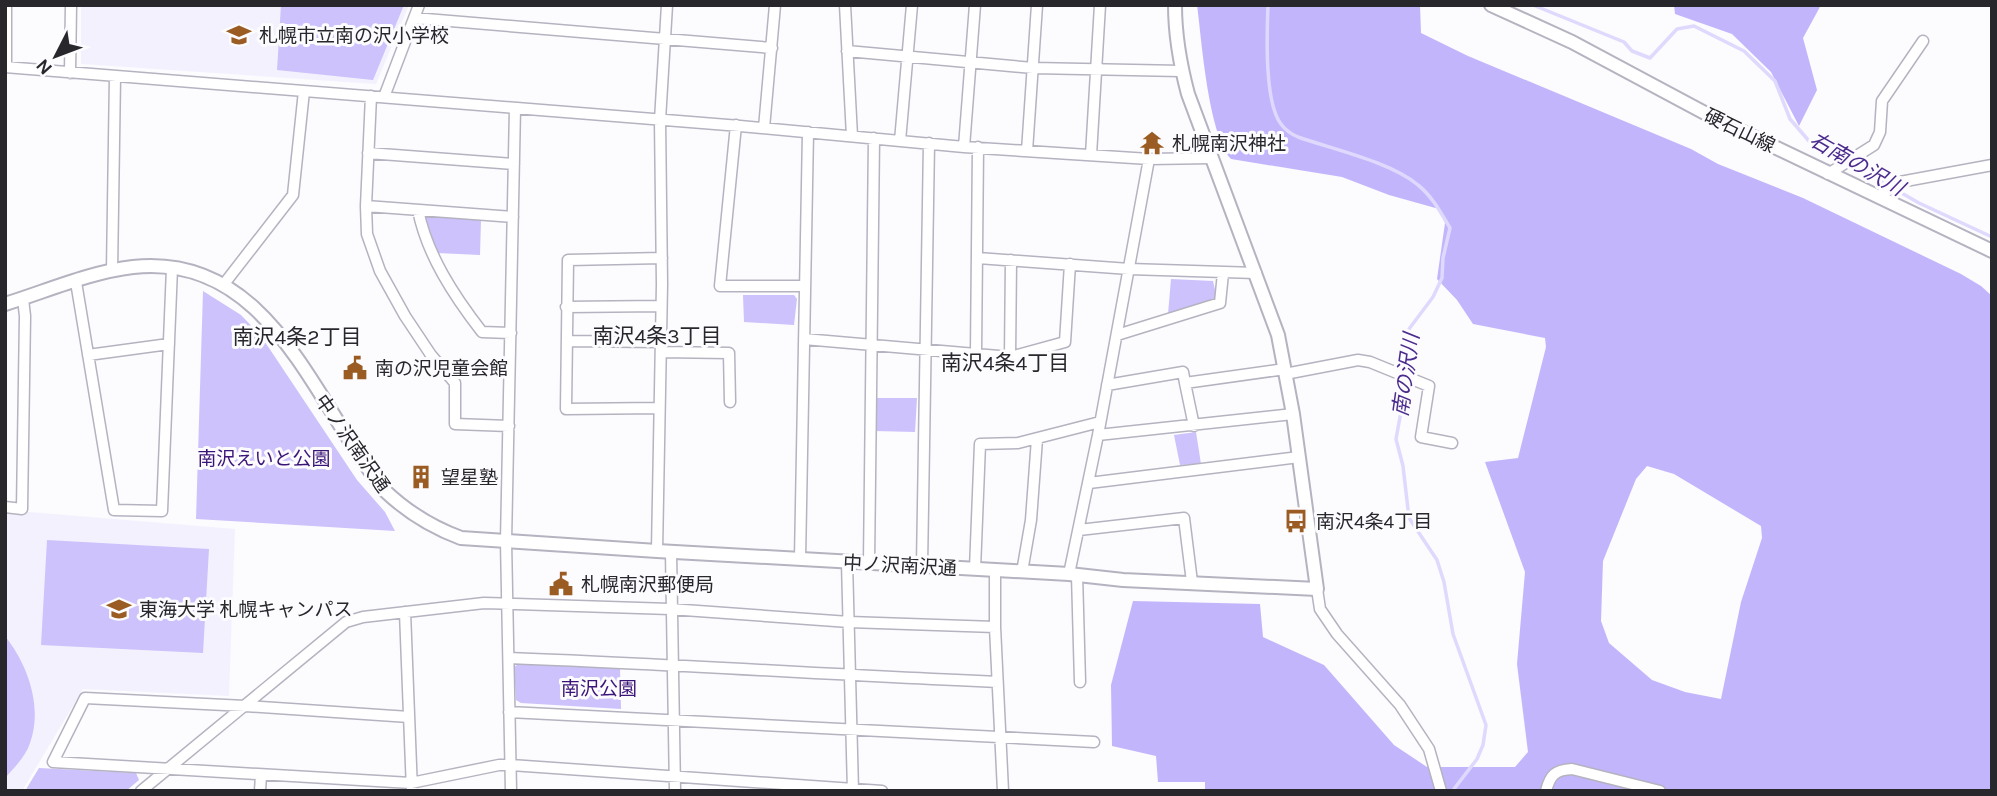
<svg xmlns="http://www.w3.org/2000/svg" width="1997" height="796" font-family="Karla,'Noto Sans JP',sans-serif">
<style>
.built{fill:#f3f1fe}
.green{fill:#cdc2fb}
.forest{fill:#c3b5fc;fill-rule:evenodd}
.lines{fill:none;stroke-linecap:round;stroke-linejoin:round}
.stream{stroke:#dfd9fd;stroke-width:3.5}
.minor-casing{stroke:#b5b3c0;stroke-width:13}
.tertiary-casing{stroke:#b5b3c0;stroke-width:16}
.minor{stroke:#fff;stroke-width:10}
.tertiary{stroke:#fff;stroke-width:12}
.labels{text-anchor:middle;stroke-width:6;stroke-linejoin:round;paint-order:stroke}
.poi-label{font-size:19px;fill:#28272c;stroke:#fcfbfe;text-anchor:start}
.street-label{font-size:19px;fill:#28272c;stroke:#fcfbfe}
.park-label{font-size:19px;fill:#3b1478;stroke:#fcfbfe}
.water-label{font-size:21px;font-style:italic;fill:#4b2b8d;stroke:#fcfbfe}
.neighbourhood-label{font-size:21px;fill:#28272c;stroke:#fcfbfe}
</style>
<rect width="100%" height="100%" fill="#fcfbfe"/>
<path class="built" d="M81 5H409L376 84 81 64Z
M5 510 235 529 229 696 83 689 22 791H5Z"/>
<path class="green" d="M281 5H404L373 80 277 70Z
M425 215 481 220 480 255 437 253Z
M1171 279 1213 281 1217 299 1168 314Z
M203 291 241 315 261 336 357 480 385 512 395 531 196 519Z
M743 295H794L797 299 794 325 744 322Z
M876 398H917L915 432 875 431Z
M1196 432 1201 464 1180 465 1174 435Z
M47 540 209 549 203 653 41 645Z
M5 636C28 665 43 707 30 743 26 756 14 768 5 778Z
M520 663 620 668 621 709 521 703 516 700 514 667Z
M39 768 136 773 139 780 126 791H25Z"/>
<path class="forest" d="M1197 5H1420L1421 33 1468 56 1691 149 1718 164 1803 198 1961 274 1981 286 1992 296V791H1205V782H1158L1156 756 1112 746 1111 685 1133 601 1260 604 1263 637 1324 665 1394 745 1427 767H1515L1528 752 1517 664 1525 572 1485 462 1518 458 1546 347 1545 338 1473 324 1457 300 1437 279 1445 223 1439 209 1389 195 1342 177 1231 159C1208 133 1202 42 1197 5ZM1647 466 1674 474 1761 526 1762 538 1741 602 1721 699 1685 692 1652 680 1609 643 1601 621 1603 561 1636 479Z
M1674 5H1821L1803 38 1817 90 1799 126 1771 72 1732 34 1675 14Z"/>
<g class="lines">
<path class="stream" d="M1268 5C1267 33 1264 102 1281 124 1286 131 1291 134 1298 137 1332 149 1391 162 1418 185 1432 196 1441 213 1450 228L1443 258 1442 278 1433 297 1409 329 1407 346 1410 362 1396 439 1403 466 1409 518 1437 560 1444 582 1453 634 1486 725 1483 745 1477 759 1454 789
M1533 5 1624 42 1632 51 1650 58 1677 29 1694 26 1744 51 1775 81 1790 119 1809 141 1844 160
M1851 164 1919 203 1992 237"/>
<g class="minor-casing">
<path id="minor" d="M845 5 852 136
M414 18 772 48
M847 51 1033 68 1181 71
M5 67 740 126 964 147 1149 159 1212 158
M6 67V5
M70 73 71 5
M371 96 366 206 367 234 380 271 405 316 431 355 455 383V424L509 426
M384 97 419 5
M736 125 720 286H805
M764 128 775 5
M900 141 912 5
M964 147 975 5
M1027 151 1037 5
M368 153 514 164
M1091 155 1100 5
M1828 174 1874 145 1880 132 1882 101 1923 41
M1878 197 1900 182 1992 165
M366 206 513 217
M418 210C427 255 454 296 482 332L511 333
M978 258 1129 269 1256 273
M112 271 115 76
M76 282 114 510 162 511 172 268
M224 284 293 195 304 91
M566 307 661 306
M1117 335 1220 303 1223 273
M804 339 1010 357 1065 342 1070 264
M567 341 661 342
M661 352 729 353 730 402
M976 353 978 147
M88 355 169 344
M1010 357 1011 260
M1285 374 1358 360 1370 362 1429 386 1421 437 1452 443
M1107 385 1183 372 1185 383
M659 408 566 409 568 260 662 258
M1194 426 1185 383 1285 369
M1098 435 1293 414
M1089 483 1299 457
M5 507 22 509 25 316 23 299
M1079 530 1184 518 1192 582
M657 551 662 284 660 120 667 5
M671 552 675 791
M800 559 808 132
M847 562 853 791
M869 563 874 138
M922 566 929 143
M975 569 980 444 1018 443 1100 422
M995 571V627L1003 791
M1022 572 1031 520 1037 439
M1069 574 1098 435 1149 159
M1077 575 1080 682
M1317 589 1320 609 1337 634 1400 705 1429 749 1441 791
M405 612 412 791
M509 658C672 664 834 675 997 682
M509 712 1094 742
M409 717 245 706 85 698 53 762 411 783 499 765H511L882 791
M141 791 346 622 363 617 484 603 670 609 849 622 995 627
M260 791 261 775
M511 791 506 541 515 108
M1546 791C1550 775 1555 770 1572 769L1660 791"/>
</g>
<g class="tertiary-casing">
<path id="tertiary" d="M1491 5 1572 42 1716 119 1992 251
M5 304C47 291 90 272 133 267 270 252 314 403 384 490 407 512 431 527 461 538L657 551 1069 574 1123 580 1317 589 1293 414 1278 335 1188 94C1180 64 1175 36 1175 5"/>
</g>
<use href="#minor" class="minor"/>
<use href="#tertiary" class="tertiary"/>
</g>
<defs>
<g id="school-bare" transform="scale(1.89)"><path d="M0-5L7-2L0 1L-7-2ZM-4 1L0 2.5L4 1V4Q0 6-4 4Z" fill="#9a5c22" stroke="#fcfbfe" stroke-width="2.5" paint-order="stroke"/></g>
<g id="temple-bare" transform="scale(1.89)"><path d="M0-6L5-2H3V0L6.5 2.5H4V6H1.5V3h-3V6H-4V2.5H-6.5L-3 0V-2H-5Z" fill="#9a5c22" stroke="#fcfbfe" stroke-width="2.5" paint-order="stroke"/></g>
<g id="civic-bare" transform="scale(1.89)"><path d="M-.6-6.5H3V-4.5H.6V-3L4-1V1h2V6H-6V1h2V-1L-.6-3ZM-1.2 2.5V6h2.4V2.5Z" fill="#9a5c22" stroke="#fcfbfe" stroke-width="2.5" paint-order="stroke"/></g>
<g id="building-bare" transform="scale(1.89)"><path d="M-4-6H4V6H1V3H-1V6H-4ZM-2.5-4.3h1.7v1.8h-1.7ZM.8-4.3h1.7v1.8H.8ZM-2.5-1h1.7V.8h-1.7ZM.8-1h1.7V.8H.8Z" fill="#9a5c22" stroke="#fcfbfe" stroke-width="2.5" paint-order="stroke"/></g>
<g id="bus-bare" transform="scale(1.89)"><path d="M-5-6H5V4H4V6H2V4H-2V6H-4V4H-5ZM-3.5-4V0h7V-4ZM-3.5 1.2v1.5H-2V1.2ZM2 1.2v1.5H3.5V1.2Z" fill="#9a5c22" stroke="#fcfbfe" stroke-width="2.5" paint-order="stroke"/></g>
<g id="university-bare" transform="scale(1.89)"><path d="M0-5L7-2L0 1L-7-2ZM-4 1L0 2.5L4 1V4Q0 6-4 4Z" fill="#9a5c22" stroke="#fcfbfe" stroke-width="2.5" paint-order="stroke"/></g>
</defs>
<g fill-rule="evenodd">
<use href="#school-bare" x="239" y="35"/>
<use href="#temple-bare" x="1152" y="143"/>
<use href="#civic-bare" x="355" y="368"/>
<use href="#building-bare" x="421" y="477"/>
<use href="#bus-bare" x="1296" y="521"/>
<use href="#civic-bare" x="561" y="584"/>
<use href="#university-bare" x="119" y="609"/>
</g>
<g class="labels">
<g class="poi-label">
<text x="259" y="42">札幌市立南の沢小学校</text>
<text x="1172" y="150">札幌南沢神社</text>
<text x="375" y="375">南の沢児童会館</text>
<text x="441" y="484">望星塾</text>
<text x="1316" y="528">南沢4条4丁目</text>
<text x="581" y="591">札幌南沢郵便局</text>
<text x="139" y="616">東海大学 札幌キャンパス</text>
</g>
<g class="street-label">
<text transform="translate(1740 130) rotate(26)" y="7">硬石山線</text>
<text transform="translate(353 443) rotate(55)" y="7">中ノ沢南沢通</text>
<text transform="translate(900 565) rotate(3)" y="7">中ノ沢南沢通</text>
</g>
<g class="park-label">
<text x="264" y="465">南沢えいと公園</text>
<text x="599" y="695">南沢公園</text>
</g>
<g class="water-label">
<text transform="translate(1857 164) rotate(30)" y="7">右南の沢川</text>
<text transform="translate(1406 375) rotate(-82)" y="7">南の沢川</text>
</g>
<g class="neighbourhood-label">
<text x="657" y="343">南沢4条3丁目</text>
<text x="297" y="344">南沢4条2丁目</text>
<text x="1005" y="370">南沢4条4丁目</text>
</g>
</g>
<rect width="1997" height="796" fill="none" stroke="#28272c" stroke-width="14"/>
<g transform="translate(56 56) rotate(228)" stroke="#fcfbfe" stroke-width="5" paint-order="stroke">
<path d="M0-5L12 26L0 18L-12 26Z" fill="#28272c"/>
<text y="-10" font-size="19" font-weight="bold" text-anchor="middle" fill="#28272c">N</text>
</g>
</svg>
